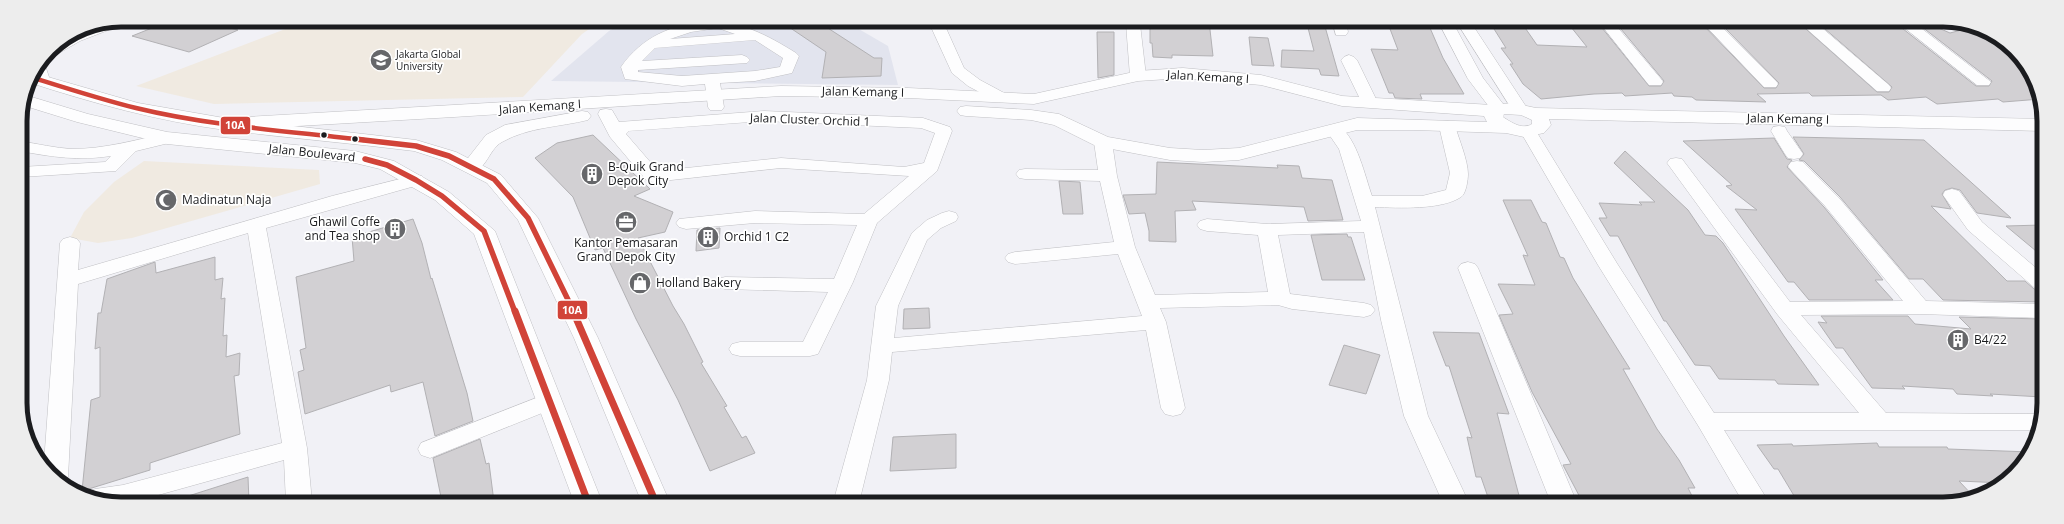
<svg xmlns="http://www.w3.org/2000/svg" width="2064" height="524" font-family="'Open Sans',sans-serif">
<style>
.built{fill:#e2e4ee}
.education{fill:#f0eae1}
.building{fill:#d2d0d3;stroke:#b2b1b4}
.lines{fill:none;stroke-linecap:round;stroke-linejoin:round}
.minor-casing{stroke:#c0c0c4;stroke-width:1}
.tertiary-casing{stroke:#c0c0c4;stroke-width:1}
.secondary-casing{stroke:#c0c0c4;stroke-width:1}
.minor{fill:#fdfdfe;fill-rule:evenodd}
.tertiary{fill:#fdfdfe;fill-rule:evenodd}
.secondary{fill:#fdfdfe;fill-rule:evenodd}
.bus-1-far2-casing{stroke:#fff;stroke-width:7}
.bus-1-far1-casing{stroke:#fff;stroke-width:8}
.bus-1-casing{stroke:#fff;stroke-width:10}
.bus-1-far2{stroke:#d14338;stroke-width:4.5}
.bus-1-far1{stroke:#d14338;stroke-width:5.5}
.bus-1{stroke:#d14338;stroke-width:7}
.bus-dot{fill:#1b1c1f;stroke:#fff;stroke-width:1.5}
.labels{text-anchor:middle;stroke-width:3.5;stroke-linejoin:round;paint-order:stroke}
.far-poi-label{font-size:10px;fill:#1b1c1f;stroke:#fff;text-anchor:start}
.street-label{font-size:12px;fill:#1b1c1f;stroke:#fff}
.poi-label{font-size:12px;fill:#1b1c1f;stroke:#fff;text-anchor:start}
.rim{fill:none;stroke:#1b1c1f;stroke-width:5}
.line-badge{stroke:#fff;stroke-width:1.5}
.badge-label{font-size:11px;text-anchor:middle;font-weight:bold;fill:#fff}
</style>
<rect width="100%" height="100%" fill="#f1f1f6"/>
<path class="built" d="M626 21H845L888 46 898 85 551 81 609 31Z"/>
<path class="education" d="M309 20 601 21 582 34 523 97 214 104 136 86Z
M144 161 319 170 320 184 132 238 98 243 70 238 84 212 114 182Z"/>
<path class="building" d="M172 20H199L238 30 189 52 132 36Z
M780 21H817L874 58H882L881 76 822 78 826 52Z
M1150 21H1209L1213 56 1172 55V58L1153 57 1152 43H1150Z
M1387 21H1427L1443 58 1464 94H1420L1422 99 1395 98 1393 93H1389L1371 49 1398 50Z
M1489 21 1521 22 1537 45 1587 47 1567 22 1598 23 1649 86H1661L1664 81 1616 23 1631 24 1628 22H1694L1702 24 1764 88H1776L1779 83 1721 24 1798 22 1877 92H1889L1892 87 1817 22H1851L1854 25H1898L1976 86H1989L1992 81 1922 27 1934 26 1950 33 1969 28 2015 50 2041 99 2003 102 1998 99 1937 104 1926 97 1888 100 1881 95 1812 96 1809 93 1757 94 1766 102 1696 100 1692 97 1674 96 1672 93 1625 96 1622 93 1594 94 1541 99 1523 84 1510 64H1513L1501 48H1506Z
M1324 23 1339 76 1321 75 1319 69 1281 67 1282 50 1314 51 1308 28Z
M1097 32H1114V75L1098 78Z
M1249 37 1268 38 1274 66 1252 65Z
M593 135 650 189 634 196 673 212 665 232 638 238 673 306 684 324 703 362 701 363 727 406 724 407 742 438 746 436 755 453 710 471 678 400 636 319 603 248 595 250 573 197 535 158 557 143Z
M1793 137 1924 140 2011 218 1977 213 1960 190 1952 188 1945 190 1942 194 1951 209 1931 206 2007 281H2025L2034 289 2042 291V302L1943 300 1923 279H1909L1840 197 1804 161 1799 160 1804 154Z
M1774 138 1787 159 1792 160 1787 167 1824 207 1883 280H1875L1893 300H1809L1794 282H1788L1735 209 1757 210 1726 186 1732 185 1683 141Z
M1625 151 1688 210 1705 235 1716 236 1723 243 1784 336 1819 385 1778 384 1775 380 1719 379 1710 366 1695 365 1666 321H1664L1618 236H1610L1599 218H1607L1599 203 1642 205 1639 202H1655L1614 163Z
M1157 162 1278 168 1277 165 1299 166 1302 178 1332 180 1343 220 1308 221 1304 207 1192 201 1196 210 1175 211 1176 242 1149 241V231L1145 213 1129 214 1123 195 1156 194Z
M1059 181 1080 182 1083 214H1063Z
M1503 200H1531L1542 222 1546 223 1560 257 1564 258 1573 278 1630 369H1623L1657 429 1679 460 1695 488H1688L1696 504 1583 503 1563 465 1571 464 1532 392 1499 315 1513 314 1498 284 1535 285 1523 255 1528 256Z
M413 219 422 243 431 279 432 278 467 393 473 421 435 436 423 382 391 392 390 385 305 414 298 372 304 370 300 350 306 348 296 277 354 261 352 237Z
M2042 225V256L2006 226Z
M720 228 719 248 696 251 697 230Z
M1347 234 1348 237H1351L1365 280H1322L1311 235Z
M215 257V280L223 278 221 299 225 298 223 336 227 335 226 357 240 353 239 375 234 376 240 434 150 463V470L82 491 91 400 100 397V347L95 349 98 313H101L107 279 155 262 156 273Z
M929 308 930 328 903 329 904 309Z
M1821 316H1908L1915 324 1971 329 1959 317 2042 319V397L1990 394 1993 396 1957 394 1953 389 1902 386 1905 389 1872 388 1843 348H1836L1818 322 1827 323Z
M1433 332 1479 333 1509 414 1497 413 1521 503H1490L1481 477H1476L1467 437 1472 438 1449 366H1446Z
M1344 345 1380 355 1366 394 1329 385Z
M956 434V468L890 471 893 437Z
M480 439 486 464 489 463 494 502H442L433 458Z
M1877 443 1879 447H1947L1948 449 2031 452 2009 479 2004 483 1959 481 1975 498 1949 504H1799L1778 469H1774L1757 445 1792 444 1793 446Z
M248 477 249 502H183L182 498Z"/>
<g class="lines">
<g class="minor-casing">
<path id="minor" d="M706 21C741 21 767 35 796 53L799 56 792 73 755 81 720 83 724 107 722 110H710L708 107 705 84 682 86 625 79 621 67C642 37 671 25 706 21ZM718 28 735 34 670 39 691 32ZM755 40 783 58 780 67 755 71 682 76 638 72V70L747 63 750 60 747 57 742 55 642 61 655 48Z
M924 21H1007L1005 24 1000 25 946 28 964 68 980 80 1008 95 1010 98 1008 101H996L968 86 952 73 931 27Z
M1128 21H1138L1140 24 1146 76 1144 79H1132L1130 76 1126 24Z
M1332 21H1346L1348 32 1346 35H1336Z
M1438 21H1452L1483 78 1507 109 1505 112H1493L1468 79Z
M1456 21H1470L1527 108 1525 111H1513Z
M1599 22H1613L1661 79 1663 82 1661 85H1649Z
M1702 22H1717L1776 81 1778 84 1776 87H1764Z
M1799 22H1815L1889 85 1891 88 1889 91H1877Z
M1897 22H1913L1991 82 1989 85H1977Z
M1349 55 1354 57 1357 60 1378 103 1376 106H1364L1362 103 1341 60 1344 57Z
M606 109 612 110 619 122 764 111 923 118 950 127 952 131 937 171 877 223 853 282 818 354 810 356H740L732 354 729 349 732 344 740 342H803L828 292 725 289 718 287 715 283 718 279 725 277 834 279 857 225 755 223 686 229 679 227 676 223 679 219 755 211 864 214 909 176 781 168 653 182 647 181 610 137 598 114 600 110ZM764 121 921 128 935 133 924 163 904 167 781 158 658 171 626 134 629 131Z
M1447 121 1453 122 1455 126C1459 139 1468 161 1468 174 1468 180 1466 194 1461 197 1442 210 1398 208 1375 207L1428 416 1469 503H1443L1404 416 1381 320 1364 232 1278 235 1290 294 1364 303 1371 305 1375 310 1371 315 1364 317 1292 309 1278 305 1160 308 1166 322 1185 408 1181 414 1173 416 1165 414 1161 408 1146 330 892 352 889 380 859 503H833L867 380 876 306 912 233 927 220 942 213 949 211 956 213 958 217 956 221 941 228 927 240 898 306 894 338 1142 316 1118 254 1015 264 1008 262 1005 258 1008 254 1015 252 1114 242 1100 181 1025 179 1019 178 1016 174 1019 170 1025 169 1098 170 1094 142 1097 138 1103 137 1109 138 1112 142 1117 176 1135 247 1155 295 1268 292 1258 235 1207 231 1200 229 1197 225 1200 221 1207 219 1267 224 1361 221 1339 149 1326 130 1328 126C1332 125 1337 124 1340 127 1357 139 1365 176 1372 196H1422L1446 190 1450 173 1439 126 1441 122Z
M1528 126 1534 127 1536 131 1618 265 1714 413H1859L1777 314 1670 167 1667 163 1670 159 1676 158 1682 159 1790 302 1903 301 1825 206 1791 170 1788 166 1791 162 1797 161 1803 162 1839 198 1926 301 2042 304V318L1920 314 1801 315 1886 413 2042 414V423L2039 430H1724L1770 504H1744L1699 427 1598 265 1520 131 1522 127Z
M1779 126 1785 127 1787 131 1803 154 1800 158 1794 159 1788 158 1785 154 1771 131 1773 127Z
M167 133 173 134 176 138 173 142 136 151 116 171 21 177V167L105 162 111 156C79 161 52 157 20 151V141C38 144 55 148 72 149 104 149 136 140 167 133Z
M416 175 422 176 425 180 422 184 266 228 307 448 312 502H286L284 460 133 502H101L85 494 95 489 123 485 282 443 248 233 78 284 68 477 64 482 50 475 44 463 60 243 63 239 70 237 77 239 80 243 78 270 332 196Z
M1952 189 1959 191 1982 222 2042 273V290L2035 288 1968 230 1943 195 1945 191Z
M1468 262 1475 264 1478 268 1577 503H1551L1458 268 1461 264Z
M549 393 557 395 561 401 557 407 430 458 421 455 418 449 421 443Z"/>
</g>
<g class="tertiary-casing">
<path id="tertiary" d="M121 20 126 21 124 24 80 41 54 56H45C62 32 94 25 121 20Z
M40 64 46 68 50 80 47 84 41 85 35 84 31 77Z
M1183 68 1261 75 1342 96 1492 105 1513 103 1536 108 2042 119V131L1549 119 1551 125 1544 133 1524 137 1506 133 1414 130H1357L1239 160 1203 162 1170 160 1096 146 1054 125 1031 120 966 116 960 115 957 111 960 107 966 106 1031 110 1059 114 1108 137 1170 148 1203 150 1239 148 1357 118 1487 122 1484 116 1342 106 1261 85 1183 78 1138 81 1034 104 908 98 781 96 454 117 229 130 222 128 220 124 222 120 229 118 781 86 908 88 1034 94 1138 71ZM1504 114 1521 115 1532 120V124C1523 130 1512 123 1503 117Z
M582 111 588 112 591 116 588 120C560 127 528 127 502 142 487 150 486 177 464 171L461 167 486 135 505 125Z"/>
</g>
<g class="secondary-casing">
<path id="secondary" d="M34 73 138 103 224 118 416 140 456 152 501 175 538 218 598 338 670 503H642L574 338 518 220 487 183 442 160 414 151C351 143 287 138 225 130 158 121 92 103 28 82Z
M25 95 88 114 167 132 355 151 394 161 449 192 495 231 602 502H574L474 234 435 200 380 169 355 163 167 144 77 122 22 105Z"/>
</g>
<use href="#minor" class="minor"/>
<use href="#tertiary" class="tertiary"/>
<use href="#secondary" class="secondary"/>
<g class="bus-1-far2-casing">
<path id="bus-1-far2" d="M31 77C66 88 100 99 136 108 210 126 288 131 364 140"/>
</g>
<g class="bus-1-far1-casing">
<path id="bus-1-far1" d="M355 139 416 146 449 156 494 179 528 218 574 312
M365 159 387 165 416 180 442 196 484 231 515 312"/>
</g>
<g class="bus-1-casing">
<path id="bus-1" d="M515 311 588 502
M573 311 656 503"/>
</g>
<use href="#bus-1-far2" class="bus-1-far2"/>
<use href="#bus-1-far1" class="bus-1-far1"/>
<use href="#bus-1" class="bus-1"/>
</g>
<defs>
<g id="university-disc" transform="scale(1.15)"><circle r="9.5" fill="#66676a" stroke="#fff"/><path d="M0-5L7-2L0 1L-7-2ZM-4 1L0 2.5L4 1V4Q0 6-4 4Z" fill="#fff"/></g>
<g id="building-disc" transform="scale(1.15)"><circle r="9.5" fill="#66676a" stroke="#fff"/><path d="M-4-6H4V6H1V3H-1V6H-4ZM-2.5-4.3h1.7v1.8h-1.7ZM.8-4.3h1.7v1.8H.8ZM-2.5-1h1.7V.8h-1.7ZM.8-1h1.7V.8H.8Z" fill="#fff"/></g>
<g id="mosque-disc" transform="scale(1.15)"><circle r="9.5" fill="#66676a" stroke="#fff"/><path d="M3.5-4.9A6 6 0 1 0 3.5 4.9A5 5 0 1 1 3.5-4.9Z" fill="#fff"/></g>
<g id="office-disc" transform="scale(1.15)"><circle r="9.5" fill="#66676a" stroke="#fff"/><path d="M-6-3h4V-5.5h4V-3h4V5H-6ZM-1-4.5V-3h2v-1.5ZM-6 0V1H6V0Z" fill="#fff"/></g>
<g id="shop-disc" transform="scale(1.15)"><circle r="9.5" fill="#66676a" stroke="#fff"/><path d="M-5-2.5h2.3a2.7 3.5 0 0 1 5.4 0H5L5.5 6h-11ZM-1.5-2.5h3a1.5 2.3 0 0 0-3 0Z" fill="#fff"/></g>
</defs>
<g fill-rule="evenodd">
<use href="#university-disc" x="381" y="60"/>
<use href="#building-disc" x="592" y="174"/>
<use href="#mosque-disc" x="166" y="200"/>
<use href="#office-disc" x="626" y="222"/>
<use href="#building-disc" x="395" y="229"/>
<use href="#building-disc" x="708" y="237"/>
<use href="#shop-disc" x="640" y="283"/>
<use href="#building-disc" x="1958" y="340"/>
</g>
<g class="bus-dot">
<circle cx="324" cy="135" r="3.5"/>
<circle cx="355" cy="139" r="3.5"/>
</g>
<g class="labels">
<g class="far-poi-label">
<text x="396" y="58">Jakarta Global<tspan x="396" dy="12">University</tspan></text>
</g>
<g class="street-label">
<text transform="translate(1208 77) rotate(3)" y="4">Jalan Kemang I</text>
<text transform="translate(863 92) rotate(1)" y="4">Jalan Kemang I</text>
<text transform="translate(540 107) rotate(-4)" y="4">Jalan Kemang I</text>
<text transform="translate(1788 119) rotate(1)" y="4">Jalan Kemang I</text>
<text transform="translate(810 120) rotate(2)" y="4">Jalan Cluster Orchid 1</text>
<text transform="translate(312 153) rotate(6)" y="4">Jalan Boulevard</text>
</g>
<g class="poi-label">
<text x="608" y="171">B-Quik Grand<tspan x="608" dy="14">Depok City</tspan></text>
<text x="182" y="204">Madinatun Naja</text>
<text x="380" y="226" text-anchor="end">Ghawil Coffe<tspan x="380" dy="14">and Tea shop</tspan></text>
<text x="724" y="241">Orchid 1 C2</text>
<text x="626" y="247" text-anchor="middle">Kantor Pemasaran<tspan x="626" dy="14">Grand Depok City</tspan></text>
<text x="656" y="287">Holland Bakery</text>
<text x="1974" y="344">B4/22</text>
</g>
</g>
<path d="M0 0H2064V524H0ZM121 27H1943A94 94 0 0 1 2037 121V403A94 94 0 0 1 1943 497H121A94 94 0 0 1 27 403V121A94 94 0 0 1 121 27Z" fill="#ededed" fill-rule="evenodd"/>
<path class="rim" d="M121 27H1943A94 94 0 0 1 2037 121V403A94 94 0 0 1 1943 497H121A94 94 0 0 1 27 403V121A94 94 0 0 1 121 27Z"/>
<g class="line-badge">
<rect x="220" y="116" width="31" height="19" rx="4" fill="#d14338"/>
<rect x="557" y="300" width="31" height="20" rx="4" fill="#d14338"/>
</g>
<g class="badge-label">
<text x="235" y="129">10A</text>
<text x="572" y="314">10A</text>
</g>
</svg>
